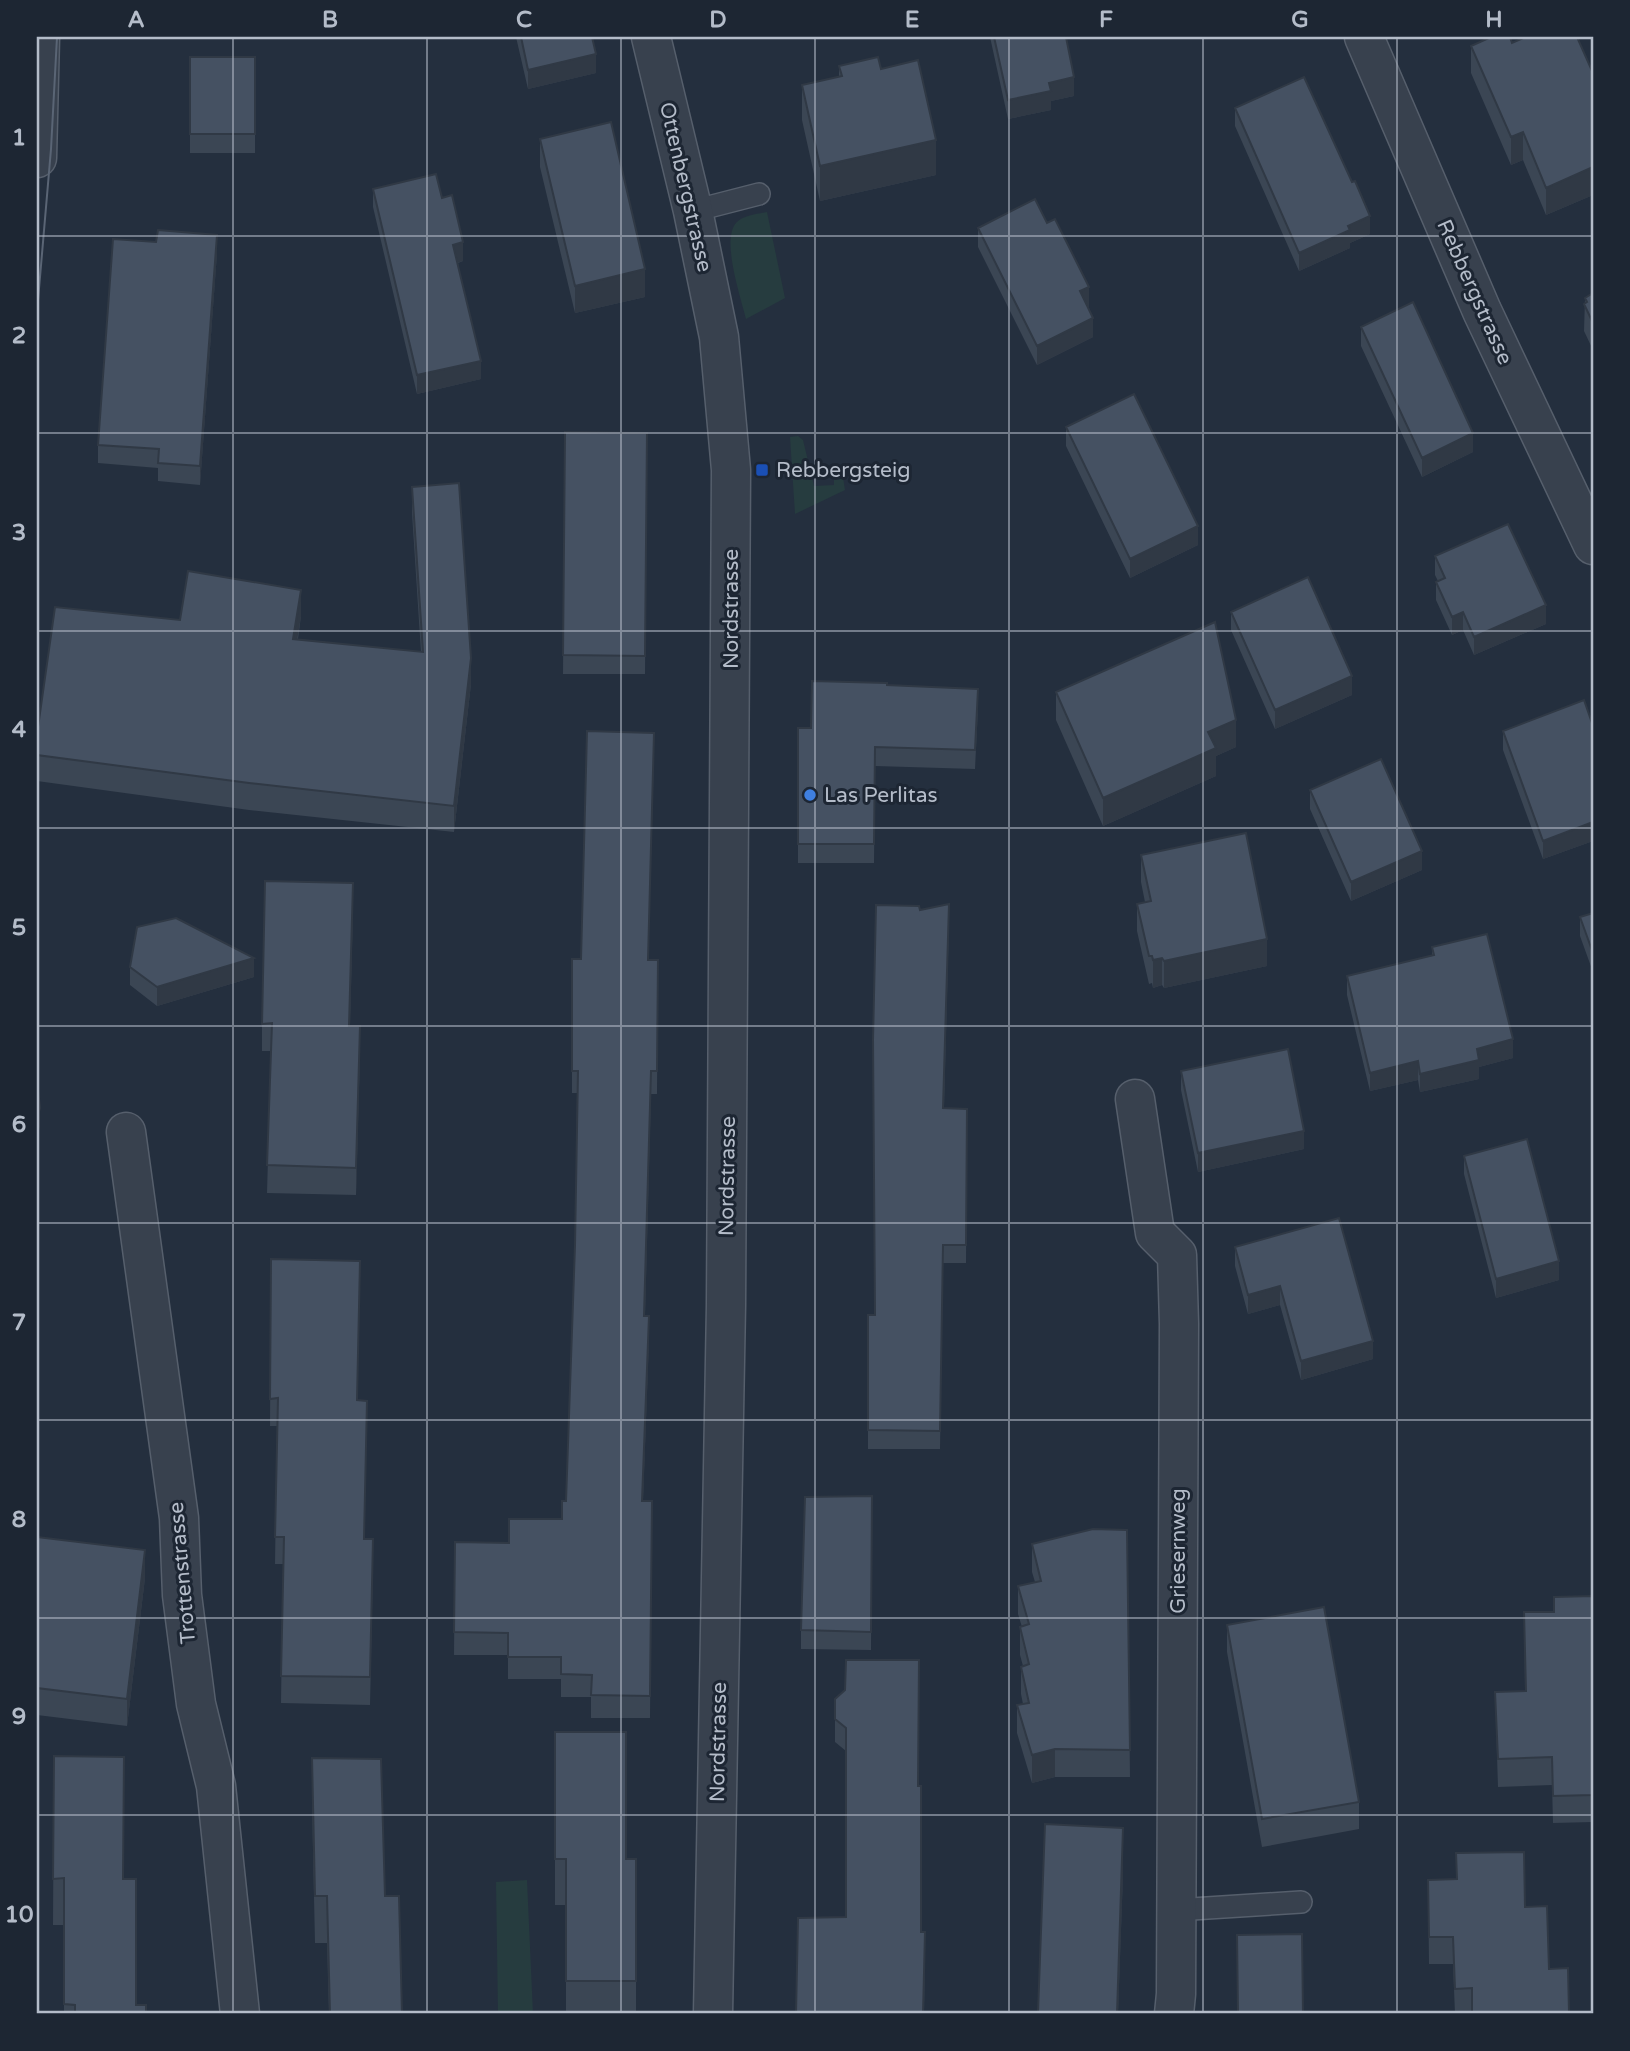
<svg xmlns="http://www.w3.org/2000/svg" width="1630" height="2051" font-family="'Varela Round',sans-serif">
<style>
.green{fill:#263c3f}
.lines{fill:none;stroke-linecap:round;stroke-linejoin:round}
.service-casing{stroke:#565f6c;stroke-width:24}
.minor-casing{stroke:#565f6c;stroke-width:41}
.service{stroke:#38414e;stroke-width:21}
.minor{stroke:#38414e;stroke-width:38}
.tram{stroke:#5a6575;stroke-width:2}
.wall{fill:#3b4654}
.shaded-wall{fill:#303945}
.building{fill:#455162;stroke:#303945;stroke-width:2}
.grid{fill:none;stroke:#b4bcc9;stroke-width:2;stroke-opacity:0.55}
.transit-dot{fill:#1a4fb4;stroke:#1d2633;stroke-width:2.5}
.shop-dot{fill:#3f7fe0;stroke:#1d2633;stroke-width:2.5}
.labels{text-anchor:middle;stroke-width:6;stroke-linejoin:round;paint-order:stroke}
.street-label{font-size:21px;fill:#b4bcc9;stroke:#1d2633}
.poi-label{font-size:21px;fill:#b4bcc9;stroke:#1d2633;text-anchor:start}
.neatline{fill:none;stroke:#b4bcc9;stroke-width:2.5}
.grid-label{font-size:23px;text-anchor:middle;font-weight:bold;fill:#b4bcc9}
</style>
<rect width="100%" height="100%" fill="#242f3e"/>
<path class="green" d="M767 212 785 298 746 319C741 298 721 240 736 223 743 215 758 214 767 212Z
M798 436 803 440 814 486 834 485V466L841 465 845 490 795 514 790 437Z
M527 1880 533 2014H498L496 1882Z"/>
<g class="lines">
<g class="service-casing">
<path id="service" d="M693 211 759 194
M1176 1910 1301 1902"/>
</g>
<g class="minor-casing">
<path id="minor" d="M651 37 693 211 719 337 731 470 726 1305 713 2014
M1364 37 1482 311 1593 545
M37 158 40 37
M1135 1099 1155 1233 1177 1255 1179 1324 1176 1994 1174 2014
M126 1132 179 1518 182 1595 196 1704 216 1786 240 2014"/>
</g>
<use href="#service" class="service"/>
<use href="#minor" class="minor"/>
<path class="tram" d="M37 312 51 149 57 37"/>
</g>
<path class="wall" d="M516 37H592L596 73 528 89Z
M990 37H1066L1074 96 1051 101V110L1008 119Z
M1512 43 1593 73V195L1546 215 1523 160 1511 165 1471 73V46Z
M190 57H255V153H190Z
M839 66 881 69 936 175 820 201 802 120V85L839 77Z
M1235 108 1370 234 1350 243V248L1299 271 1235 126Z
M540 139 645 297 575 313 540 167Z
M373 189 442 198 463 261 458 263 481 379 417 394 373 207Z
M978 228 1089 306 1088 307 1093 337 1037 365 978 247Z
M217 253 200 485 158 481V468L98 463V445Z
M1593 293V350L1584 331 1585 298Z
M1361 327 1473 452 1422 477 1361 346Z
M1066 427 1198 545 1130 578 1066 446Z
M565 432 647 433 645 674H563Z
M412 487 471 684 454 832 249 810 37 781V734L180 620 301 616 298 639 421 652 412 513Z
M1435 556 1546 624 1474 655 1463 630 1452 635 1436 600V582L1438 581 1435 575Z
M1231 612 1352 695 1275 729 1231 630Z
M887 685 978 708 975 769 875 766 874 863H798V728H811Z
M1056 692 1236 747 1216 756V776L1103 826 1056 720Z
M1593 726V841L1543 859 1503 750V731Z
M654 755 648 960H658L657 1094H651L645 1316 649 1339 643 1501H652L650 1718H591V1697H561V1679H508V1655H454L455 1542 509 1543 562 1519 566 1501 575 1245 577 1093H572V959H581Z
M1310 790 1422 870 1351 901 1310 809Z
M1141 855 1267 966 1164 988 1162 985 1153 988 1152 983 1149 984 1137 931V904L1145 902 1141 882Z
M920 910 949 923 944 1108 967 1109 966 1263H943L940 1449H868V1315H875Z
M353 911 350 1026 360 1053 356 1195 267 1193 271 1051H262V1024Z
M1593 913V972L1580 936V917Z
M1432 947 1513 1058 1479 1067V1079L1420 1092 1418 1080 1370 1091 1347 995V976L1432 955Z
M130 967 254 977 157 1006 130 985Z
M1181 1071 1304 1149 1198 1172 1181 1090Z
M1464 1156 1559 1280 1496 1298 1464 1174Z
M1235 1247 1373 1359 1301 1380 1280 1305 1248 1314 1235 1266Z
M271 1259 358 1401 365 1539 373 1566 370 1705 281 1703 283 1564H275L277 1426H270Z
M872 1496 871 1650 801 1649V1630Z
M1127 1530 1130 1777H1055L1032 1783 1017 1733V1705L1023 1704 1021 1694V1667L1023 1666 1020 1655V1627H1022L1018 1614V1586L1035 1582 1032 1572V1544Z
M37 1537 145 1578 127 1726 37 1715Z
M1593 1596V1822L1553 1823 1552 1785 1498 1787 1495 1692 1525 1691 1524 1612H1554Z
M1227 1625 1359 1802V1829L1262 1847 1227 1652Z
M835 1719 918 1786 921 1932 925 1955 924 2014H796L846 1917V1751L835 1742Z
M555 1732 626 1859H636V2014H566V1905H555Z
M54 1756 123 1879 136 2005 146 2014H64V1925H53Z
M312 1758 385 1896 402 2014H329L327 1943H315L312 1805Z
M1045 1824 1123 1874 1118 2014H1038Z
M1456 1853 1525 1907 1549 1969 1569 2012 1591 2014H1455L1453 1964H1429L1428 1880 1456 1879Z"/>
<path class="shaded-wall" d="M596 54V73L528 89V70Z
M1074 77V96L1051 101V110L1008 119V100L1049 83Z
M1523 132V160L1511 165V137Z
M936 140V175L820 201V166Z
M1593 167V195L1546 215V188Z
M1370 216V234L1350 243V248L1299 271V253L1348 226Z
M217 235V253L200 485V466Z
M463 242V261L453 264V245Z
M645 269V297L575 313V286Z
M1089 287V306L1080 310V291Z
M1093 318V337L1037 365V346Z
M481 361V379L417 394V375Z
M1473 433V452L1422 477V458Z
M1198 526V545L1130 578V559Z
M301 590V616L293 665V639Z
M1546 605V624L1474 655V637Z
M1463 612V630L1452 635V617Z
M471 658V684L454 832V806Z
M1352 676V695L1275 729V710Z
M1236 720V747L1216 756V776L1103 826V798L1208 732Z
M1593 822V841L1543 859V841Z
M1422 851V870L1351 901V882Z
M353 883V911L349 1053V1026Z
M1267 939V966L1164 988V961Z
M254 958V977L157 1006V987Z
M1162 958V985L1153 988V960Z
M360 1026V1053L356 1195V1168Z
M1513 1039V1058L1479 1067V1079L1420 1092V1074L1477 1049Z
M1418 1061V1080L1370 1091V1073Z
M651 1071V1094L644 1339V1316Z
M40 1108V1127L37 1138V1119Z
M1304 1131V1149L1198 1172V1153Z
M1559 1261V1280L1496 1298V1279Z
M1280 1286V1305L1248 1314V1295Z
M649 1316V1339L642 1524V1501Z
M1373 1341V1359L1301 1380V1361Z
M145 1550V1578L127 1726V1699Z
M1055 1749V1777L1032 1783V1755Z
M1123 1828V1874L1118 2014H1117Z"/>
<path class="building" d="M521 37H592L596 54 528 70Z
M994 37H1066L1074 77 1049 83 1051 91 1008 100Z
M1491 37H1510L1512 43 1526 37H1577L1593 73V167L1546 188 1523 132 1511 137 1471 46Z
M190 57H255V134H190Z
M878 57 881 69 918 60 936 140 820 166 802 85 842 76 839 66Z
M1304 77 1352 182 1355 181 1370 216 1348 226 1350 230 1299 253 1235 108Z
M611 122 645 269 575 286 540 139Z
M436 174 442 198 452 195 463 242 453 245 481 361 417 375 373 189Z
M1035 199 1047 223 1055 219 1089 287 1080 291 1093 318 1037 346 978 228Z
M158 230 217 235 200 466 158 463 159 449 98 445 113 239 156 242Z
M1593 293V323L1584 304 1587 302 1585 298Z
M1413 302 1473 433 1422 458 1361 327Z
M1134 394 1198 526 1130 559 1066 427Z
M565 432 647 433 645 656 563 655Z
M459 483 471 658 454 806 249 783 37 755V734L55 607 180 620 188 571 301 590 293 639 423 652 412 487Z
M1508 524 1546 605 1474 637 1463 612 1452 617 1436 582 1445 578 1435 556Z
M1308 577 1352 676 1275 710 1231 612Z
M1215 622 1236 720 1208 732 1216 748 1103 798 1056 692Z
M812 681 887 683V685L978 689 975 750 875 747 874 844H798V728H811Z
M1584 700 1593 726V822L1543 841 1503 731Z
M587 731 654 733 648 960H658L657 1071H651L644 1316H649L642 1501H652L650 1696 591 1695 592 1675 561 1674V1657H508V1633L454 1632 455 1542 509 1543V1519H562V1501H566L575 1245 578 1071H572V959H581Z
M1381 759 1422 851 1351 882 1310 790Z
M1246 833 1267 939 1164 961 1162 958 1153 960 1152 956H1149L1137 904 1151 901 1141 855Z
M265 881 353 883 349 1026H360L356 1168 267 1165 272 1023 262 1024Z
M949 904 943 1108 967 1109 966 1245H943L940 1431 868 1430V1315H875L873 1040 876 905 919 906 920 910Z
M1593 913V953L1580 917Z
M176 918 254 958 157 987 130 967 137 927Z
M1487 934 1513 1039 1477 1049 1479 1060 1420 1074 1418 1061 1370 1073 1347 976 1434 955 1432 947Z
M1288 1049 1304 1131 1198 1153 1181 1071Z
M37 1080 40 1108 37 1119Z
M1527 1139 1559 1261 1496 1279 1464 1156Z
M1339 1218 1373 1341 1301 1361 1280 1286 1248 1295 1235 1247Z
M271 1259 360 1261 357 1400 367 1401 364 1539H373L370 1677 281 1676 284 1537H275L278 1398 270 1399Z
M872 1496 871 1632 801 1630 805 1497Z
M1093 1529 1127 1530 1130 1750 1055 1749 1032 1755 1017 1705 1029 1703 1021 1667 1029 1664 1020 1627 1029 1624 1018 1586 1041 1581 1032 1544Z
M37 1537 145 1550 127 1699 37 1688Z
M1593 1596V1795L1553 1796 1552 1757 1498 1759 1495 1692 1526 1691 1524 1612H1554V1597Z
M1324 1607 1359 1802 1262 1819 1227 1625Z
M846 1660H919L918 1786H921V1932H925L923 2014H796L798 1918 846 1917V1728L835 1719V1699L845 1690Z
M555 1732H626V1859H636V1981H566V1859H555Z
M54 1756 124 1757 123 1879H136V2005H146V2014H75V2005L64 2004V1878L53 1879Z
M312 1758 381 1759 385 1896H399L402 2014H330L327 1896H315Z
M1045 1824 1123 1828 1117 2014 1038 2012Z
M1524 1852 1525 1907 1547 1906 1549 1969 1568 1968 1569 2012H1591V2014H1472V1988L1455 1989 1453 1937H1429L1428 1880 1457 1879 1456 1853Z
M1302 1934 1303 2014H1238L1237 1935Z"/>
<path class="grid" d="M233 37V2014M427 37V2014M621 37V2014M815 37V2014M1009 37V2014M1203 37V2014M1397 37V2014M37 236H1593M37 433H1593M37 631H1593M37 828H1593M37 1026H1593M37 1223H1593M37 1420H1593M37 1618H1593M37 1815H1593"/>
<rect class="transit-dot" x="755" y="463" width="14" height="14" rx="3.5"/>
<circle class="shop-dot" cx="810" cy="795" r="7"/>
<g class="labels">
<g class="street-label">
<text transform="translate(686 187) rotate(77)" y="7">Ottenbergstrasse</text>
<text transform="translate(1475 292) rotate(66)" y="7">Rebbergstrasse</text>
<text transform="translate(731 609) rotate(-90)" y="7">Nordstrasse</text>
<text transform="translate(727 1176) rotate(-89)" y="7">Nordstrasse</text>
<text transform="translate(1178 1551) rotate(-90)" y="7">Griesernweg</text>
<text transform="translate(182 1573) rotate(-95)" y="7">Trottenstrasse</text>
<text transform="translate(718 1742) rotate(-89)" y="7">Nordstrasse</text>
</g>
<g class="poi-label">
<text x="776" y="477">Rebbergsteig</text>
<text x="824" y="802">Las Perlitas</text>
</g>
</g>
<rect width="1630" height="2051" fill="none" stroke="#1d2633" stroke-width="77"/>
<rect x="38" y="38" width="1554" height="1974" class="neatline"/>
<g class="grid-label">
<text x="136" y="27">A</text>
<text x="330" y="27">B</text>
<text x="524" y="27">C</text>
<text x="718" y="27">D</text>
<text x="912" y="27">E</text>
<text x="1106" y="27">F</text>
<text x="1300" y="27">G</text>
<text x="1494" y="27">H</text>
<text x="19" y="145">1</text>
<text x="19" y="343">2</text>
<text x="19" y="540">3</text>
<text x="19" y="737">4</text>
<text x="19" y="935">5</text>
<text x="19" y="1132">6</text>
<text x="19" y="1330">7</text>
<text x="19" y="1527">8</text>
<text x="19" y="1724">9</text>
<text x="19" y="1922">10</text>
</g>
</svg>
